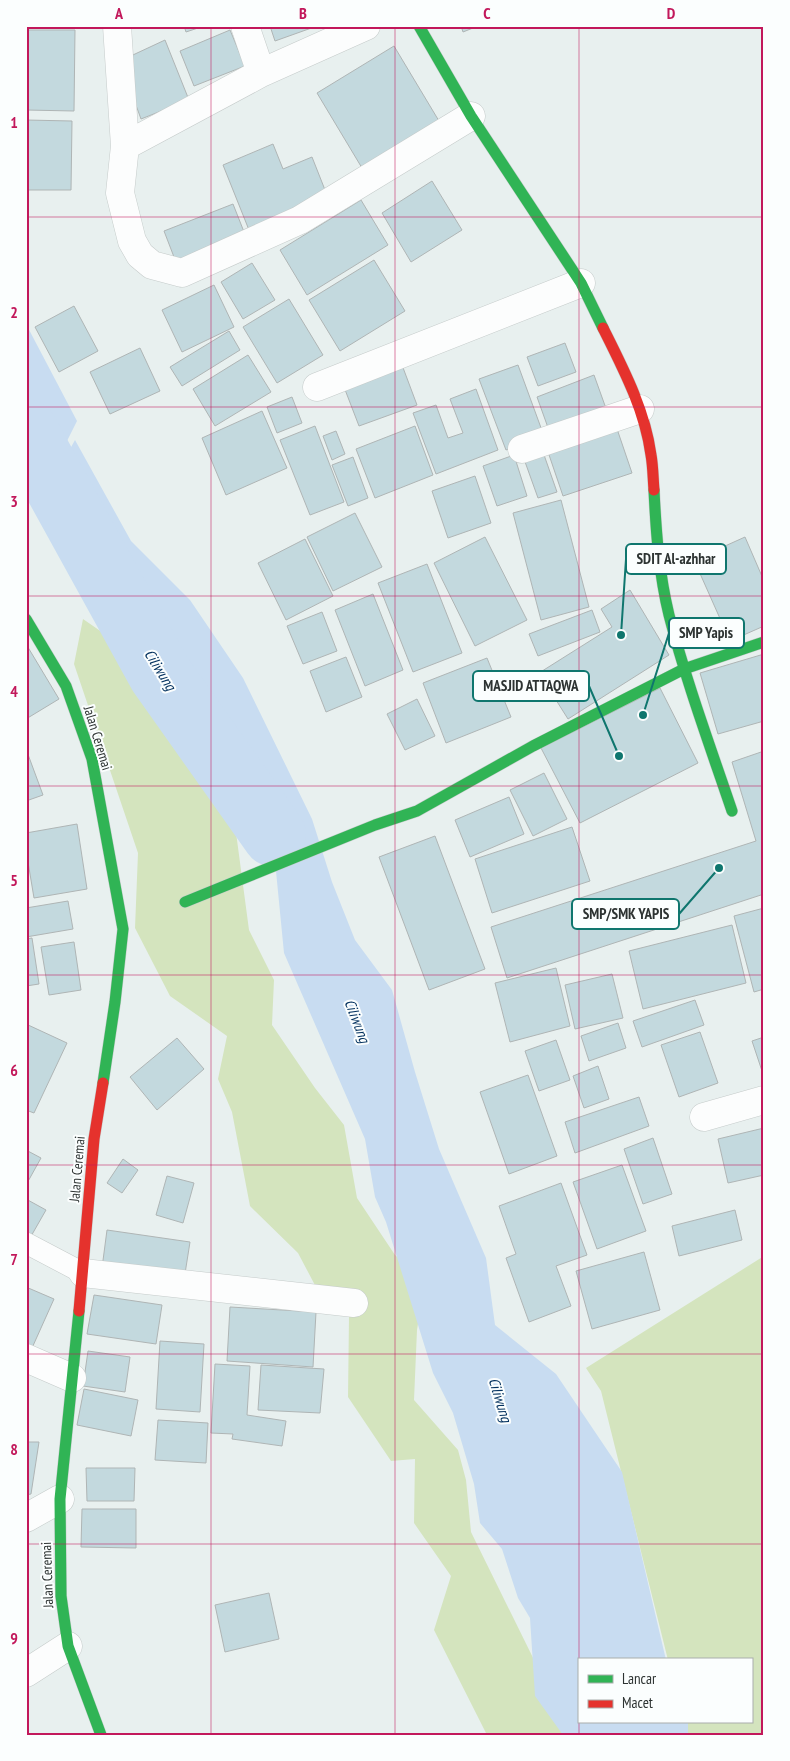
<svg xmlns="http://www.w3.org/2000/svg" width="790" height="1761" font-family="'PT Sans Narrow',sans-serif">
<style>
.green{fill:#d4e4be}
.water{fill:#c8dcf1}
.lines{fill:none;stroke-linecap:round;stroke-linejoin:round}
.river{stroke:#c8dcf1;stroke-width:64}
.building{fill:#c3d9de;stroke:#afb5b5}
.lane-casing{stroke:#c5cbca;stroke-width:22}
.street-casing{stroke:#c5cbca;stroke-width:29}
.fast-casing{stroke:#c5cbca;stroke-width:12}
.jam-casing{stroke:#c5cbca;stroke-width:12}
.lane{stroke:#fcfdfd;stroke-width:21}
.street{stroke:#fcfdfd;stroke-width:28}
.fast{stroke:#30b455;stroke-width:11}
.jam{stroke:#e5322d;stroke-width:11}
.grid{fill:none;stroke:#c2185b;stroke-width:1;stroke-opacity:0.55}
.labels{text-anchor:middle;stroke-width:4;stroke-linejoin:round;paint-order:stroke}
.street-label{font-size:14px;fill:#2d3332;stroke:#fbfefe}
.water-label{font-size:15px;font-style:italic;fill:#04325f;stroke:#fbfefe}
.leader{fill:none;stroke:#0f766e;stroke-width:2}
.callout-dot{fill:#0f766e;stroke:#fbfefe;stroke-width:2}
.callout{fill:#fbfefe;stroke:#0f766e;stroke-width:2}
.callout-label{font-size:15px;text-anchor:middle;font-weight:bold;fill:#2d3332}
.neatline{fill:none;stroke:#c2185b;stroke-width:2}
.grid-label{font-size:16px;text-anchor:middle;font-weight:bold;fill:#c2185b}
</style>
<rect width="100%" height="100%" fill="#e8f0ef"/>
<path class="green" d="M83 619 109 637 164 724 216 787 235 825 249 930 274 980 272 1025 315 1088 344 1125 357 1198 395 1255 425 1280 417 1330 414 1400 458 1450 466 1480 471 1532 571 1735H487L434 1630 451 1576 414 1523 415 1459 391 1461 348 1397 349 1317 326 1306 298 1253 250 1206 232 1112 218 1079 227 1036 170 996 135 928 138 853 74 664Z
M764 1256V1735H686L683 1722H751V1660H668L601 1391 586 1368Z"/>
<path class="water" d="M26 324 77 421 43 489 26 478Z
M75 440 131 541 190 600 243 678 312 819 332 882 355 940 392 990 415 1072 439 1149 486 1258 495 1325 556 1374 622 1472 666 1660H579V1722H688V1735H563L535 1696 530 1618 518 1598 502 1549 480 1523 474 1484 453 1413 433 1373 386 1222 375 1197 365 1139 284 953 275 861 175 673 105 607 43 498Z"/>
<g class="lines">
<path class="river" d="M26 431 160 674 274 835"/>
</g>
<path class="building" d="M184 26H204L186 32Z
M270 26H317L275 41Z
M461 26H478L463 32Z
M26 30H75L74 111 26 110Z
M230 30 245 66 194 86 180 51Z
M165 40 189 100 141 119 120 61Z
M394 46 439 121 362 168 317 93Z
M26 120 72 121 71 190H26Z
M273 144 283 169 312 157 327 195 249 230 223 165Z
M432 181 462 230 411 262 382 213Z
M361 200 388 245 307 295 280 250Z
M233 204 248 242 179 270 164 231Z
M374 260 405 311 340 351 309 300Z
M252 263 275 300 243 319 221 282Z
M214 285 234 327 182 352 162 310Z
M289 299 323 355 277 383 243 327Z
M74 306 98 351 59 372 35 327Z
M229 331 240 350 182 386 170 367Z
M565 343 576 372 538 386 527 357Z
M140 348 160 391 110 414 90 372Z
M248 355 271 392 215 426 193 389Z
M402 365 417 405 359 426 344 387Z
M518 365 544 436 506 450 479 379Z
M594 375 608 414 551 436 537 397Z
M476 389 498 450 436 474 413 413 436 405 448 438 463 433 450 399Z
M292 397 302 423 277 433 267 407Z
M262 411 287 468 226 495 202 438Z
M615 423 632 473 563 496 546 446Z
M315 426 344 502 310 515 280 440Z
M415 426 433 475 375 498 356 449Z
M336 431 345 454 332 460 323 436Z
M543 452 557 492 538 498 524 459Z
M514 455 527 496 497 506 483 466Z
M353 457 368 498 348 506 332 465Z
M475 476 491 523 448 538 432 491Z
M561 500 589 607 541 620 513 513Z
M355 513 382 567 333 591 307 537Z
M485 537 527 620 475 646 434 563Z
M745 537 764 581V626L730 641 694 560Z
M305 539 333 596 286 620 258 563Z
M427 564 462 653 413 672 378 583Z
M630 590 669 655 568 719 539 673 612 627 601 609Z
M373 594 403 670 365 686 335 610Z
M592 610 600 632 538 656 529 634Z
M322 612 337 651 303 664 287 626Z
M26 644 59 699 26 719Z
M764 654V721L718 734 700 673Z
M346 657 362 697 326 712 310 671Z
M487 658 511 717 446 743 423 683Z
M660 688 698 763 580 823 541 748Z
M417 699 435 736 405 750 387 714Z
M26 749 43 795 26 801Z
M764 751V894L507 978 491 927 756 841 732 762Z
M544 773 567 819 533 836 510 790Z
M509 797 524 834 470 857 455 820Z
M77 824 87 889 34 898 26 850V833Z
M572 827 590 881 492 913 475 859Z
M435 836 485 969 429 990 379 857Z
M68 901 73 929 26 937V908Z
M764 908V989L754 992 734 916Z
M732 925 746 983 643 1009 629 951Z
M32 938 39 984 26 986V939Z
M74 942 81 990 49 995 41 947Z
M556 968 570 1026 510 1042 495 983Z
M612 974 623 1018 575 1029 565 985Z
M695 1000 704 1025 642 1047 633 1021Z
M618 1023 626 1048 589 1061 581 1036Z
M26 1024 67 1043 34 1113 26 1110Z
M700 1032 718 1083 679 1097 661 1045Z
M764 1037V1077L752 1041Z
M177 1038 204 1069 157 1110 130 1077Z
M556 1040 570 1080 539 1091 525 1051Z
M598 1066 609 1099 584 1108 573 1076Z
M528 1075 557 1156 509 1174 480 1092Z
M639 1097 649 1126 575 1153 565 1122Z
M764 1128V1175L728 1183 718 1139Z
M653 1138 672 1194 643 1204 624 1149Z
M26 1150 41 1158 26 1185Z
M123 1159 138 1170 122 1193 107 1183Z
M622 1165 646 1231 597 1249 573 1182Z
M167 1176 194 1183 183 1223 156 1215Z
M561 1183 587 1255 556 1266 571 1306 529 1322 506 1258 516 1254 499 1206Z
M26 1199 46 1210 30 1238 26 1236Z
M735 1210 742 1240 679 1256 672 1226Z
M107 1230 190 1242 184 1280 102 1268Z
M644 1252 660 1310 592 1329 576 1271Z
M26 1287 54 1299 32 1348 26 1346Z
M94 1295 162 1305 156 1344 87 1334Z
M230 1307 316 1312 313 1367 227 1361Z
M160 1341 204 1344 200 1412 156 1409Z
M88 1351 130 1357 125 1392 83 1386Z
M215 1364 250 1366 247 1415 286 1421 282 1446 232 1439 233 1434 211 1433Z
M261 1365 324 1369 320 1413 258 1410Z
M84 1389 138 1400 131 1436 77 1425Z
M158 1420 208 1423 206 1463 155 1460Z
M26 1442H39L31 1494 26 1495Z
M86 1468H135L134 1501H87Z
M82 1509H136V1548L81 1547Z
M269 1593 279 1639 225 1652 215 1605Z"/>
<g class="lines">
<g class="lane-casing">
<path id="lane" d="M26 1243 83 1273"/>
</g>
<g class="street-casing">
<path id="street" d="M117 26 125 146 261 73
M245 26 261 73 366 26
M125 146 120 193 132 241 140 255 152 265 182 273 300 220 471 116
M317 387 581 283
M522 449 640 409
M704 1117 764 1100
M83 1273 354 1303
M26 1358 72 1378
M26 1518 60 1499
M26 1673 68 1646"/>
</g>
<g class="fast-casing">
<path id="fast" d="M419 26 471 116 581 283 603 328
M654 490C656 532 659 574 669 615 686 681 710 746 732 811
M26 619 66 686 92 759 123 929 115 1002 103 1083
M185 902 375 825 417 811 533 746 684 669 764 642
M79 1311 60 1499 61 1596 68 1646 101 1735"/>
</g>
<g class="jam-casing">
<path id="jam" d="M603 328C623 368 645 410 651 455 653 466 653 478 654 490
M79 1311 94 1139 103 1083"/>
</g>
<use href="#lane" class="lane"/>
<use href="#street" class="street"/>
<use href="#fast" class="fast"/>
<use href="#jam" class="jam"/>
</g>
<path class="grid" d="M211 26V1735M395 26V1735M579 26V1660M26 217H764M26 407H764M26 596H764M26 786H764M26 975H764M26 1165H764M26 1354H764M26 1544H764M579 1660V1722M579 1722V1735"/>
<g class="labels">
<g class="street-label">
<text transform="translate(98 738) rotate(73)" y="5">Jalan Ceremai</text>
<text transform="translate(77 1169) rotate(-85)" y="5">Jalan Ceremai</text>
<text transform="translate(47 1575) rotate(-92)" y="5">Jalan Ceremai</text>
</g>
<g class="water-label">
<text transform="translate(160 670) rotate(58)" y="5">Ciliwung</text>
<text transform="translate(357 1021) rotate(69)" y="5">Ciliwung</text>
<text transform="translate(500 1400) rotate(73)" y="5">Ciliwung</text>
</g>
</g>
<path class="leader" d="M621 635L626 559M643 715L669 633M619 756L589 686M719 868L679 914"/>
<g class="callout-dot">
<circle cx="621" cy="635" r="5"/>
<circle cx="643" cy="715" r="5"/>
<circle cx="619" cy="756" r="5"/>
<circle cx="719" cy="868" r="5"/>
</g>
<g class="callout">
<rect x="626" y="544" width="100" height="30" rx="5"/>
<rect x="669" y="618" width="75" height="30" rx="5"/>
<rect x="473" y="671" width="116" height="30" rx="5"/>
<rect x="572" y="899" width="107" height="30" rx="5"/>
</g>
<g class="callout-label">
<text x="676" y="564">SDIT Al-azhhar</text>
<text x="706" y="638">SMP Yapis</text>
<text x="531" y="691">MASJID ATTAQWA</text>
<text x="626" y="919">SMP/SMK YAPIS</text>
</g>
<rect width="790" height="1761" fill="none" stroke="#fbfefe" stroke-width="55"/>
<rect x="578" y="1658" width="175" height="65" fill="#fbfefe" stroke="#a9adac"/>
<rect x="588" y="1675" width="25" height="8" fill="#30b455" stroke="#a9adac"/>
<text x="622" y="1684" font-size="15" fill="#2d3332">Lancar</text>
<rect x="588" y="1700" width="25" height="8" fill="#e5322d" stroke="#a9adac"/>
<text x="622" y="1708" font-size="15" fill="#2d3332">Macet</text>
<rect x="28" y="28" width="734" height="1706" class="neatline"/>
<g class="grid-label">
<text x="119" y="19">A</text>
<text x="303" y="19">B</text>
<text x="487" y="19">C</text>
<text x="671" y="19">D</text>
<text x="14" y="128">1</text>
<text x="14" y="318">2</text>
<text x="14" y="507">3</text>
<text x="14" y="697">4</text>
<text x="14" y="886">5</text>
<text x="14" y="1076">6</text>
<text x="14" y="1265">7</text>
<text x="14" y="1455">8</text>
<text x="14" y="1644">9</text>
</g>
</svg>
